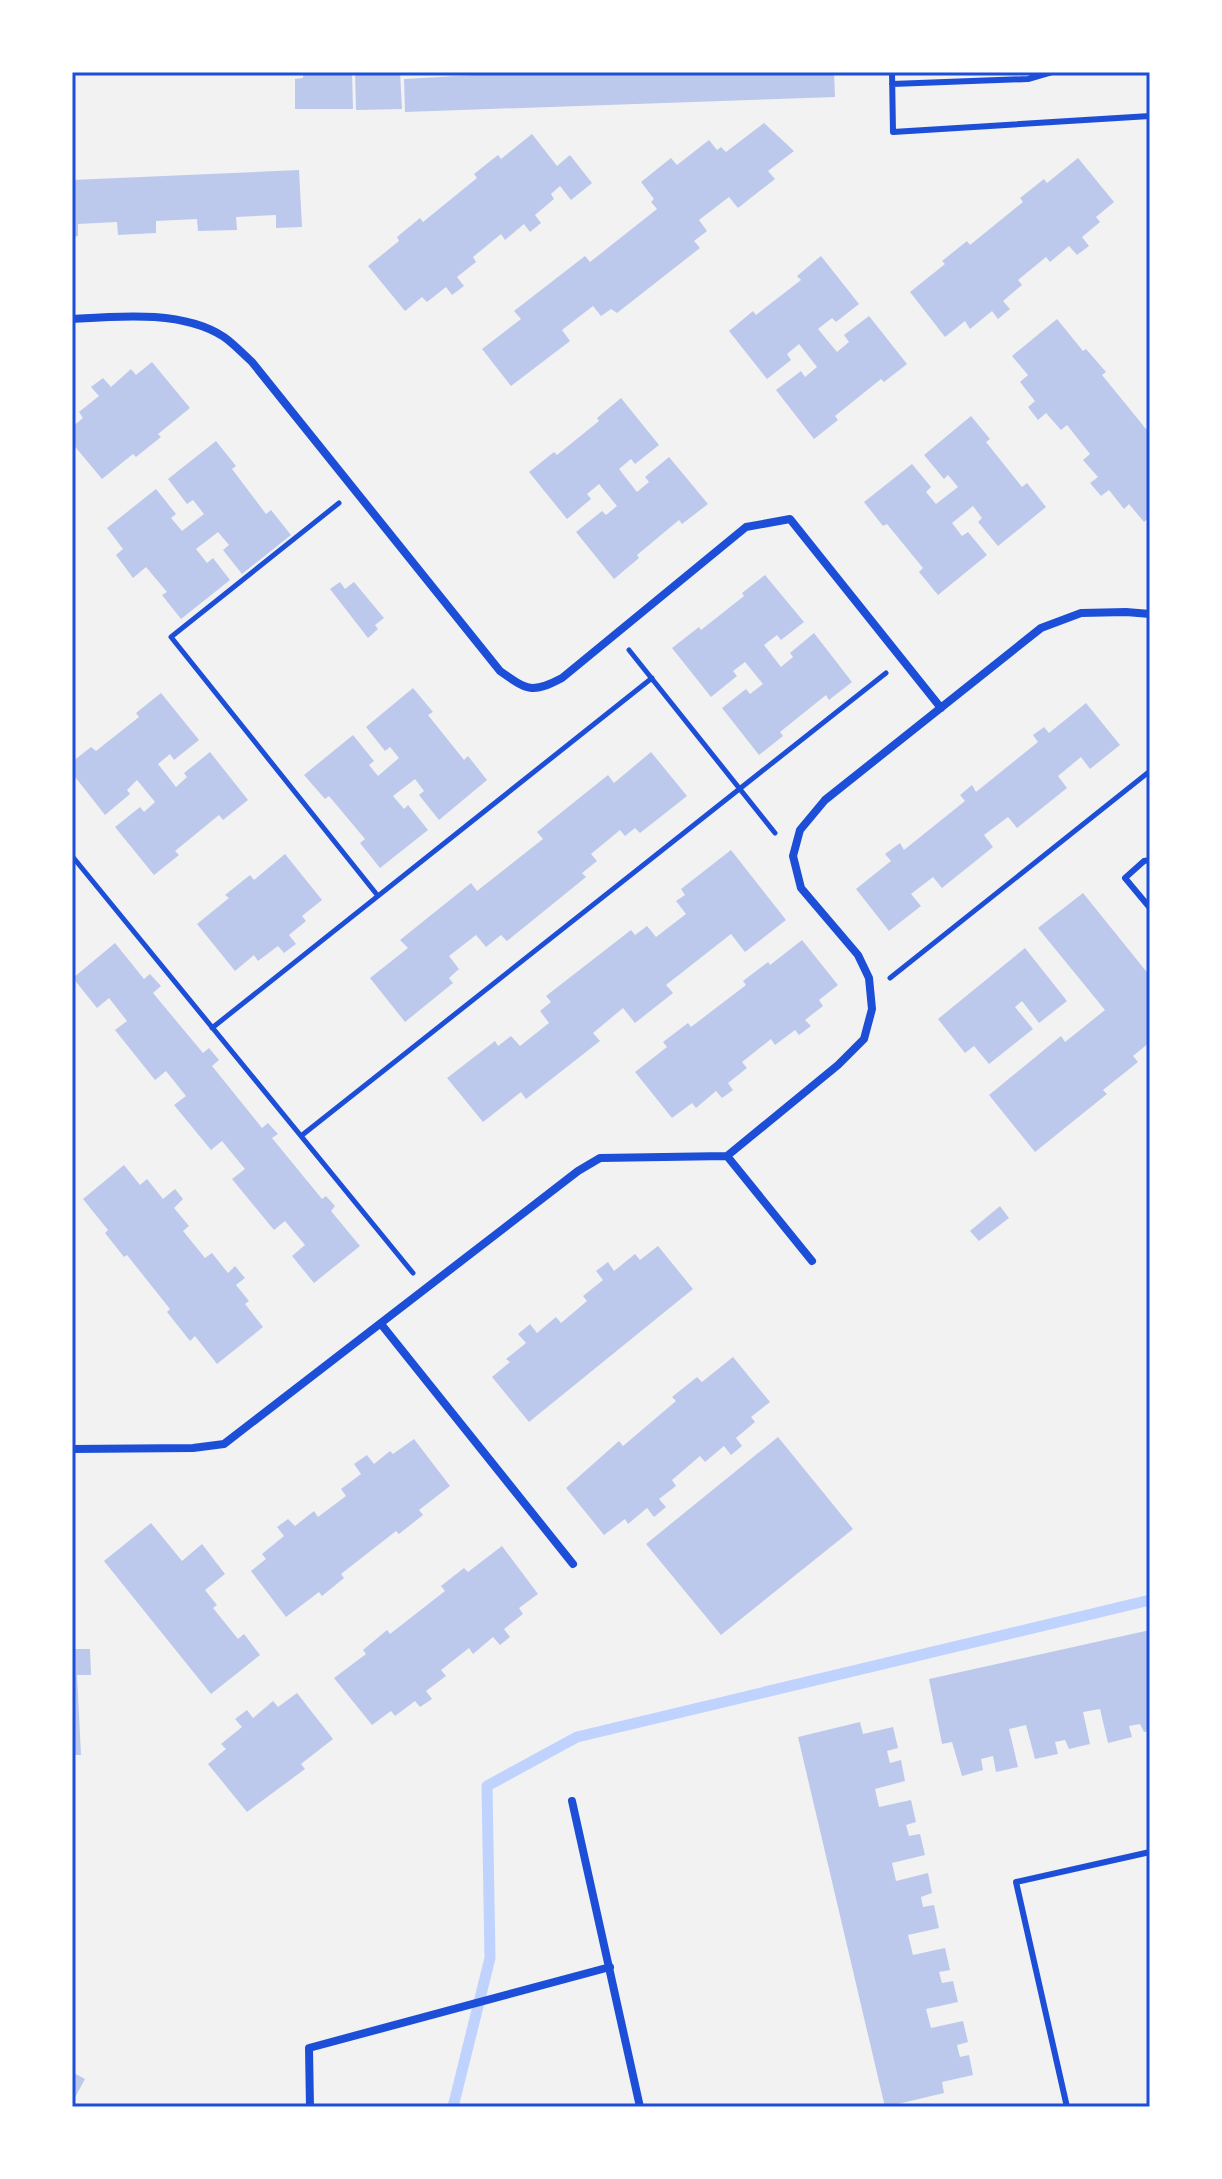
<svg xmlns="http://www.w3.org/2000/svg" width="1222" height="2179" font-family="'PT Sans',sans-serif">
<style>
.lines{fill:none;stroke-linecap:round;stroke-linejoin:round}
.stream{stroke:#bfd3fe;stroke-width:11}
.building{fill:#bdc9ec}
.path{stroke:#1d4ed8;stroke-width:5}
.service{stroke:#1d4ed8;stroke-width:6}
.minor{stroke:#1d4ed8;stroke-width:8}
.neatline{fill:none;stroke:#1d4ed8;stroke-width:3}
</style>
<rect width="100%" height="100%" fill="#f2f2f2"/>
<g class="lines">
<path class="stream" d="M453 2107 490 1958 487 1786 577 1737 1150 1600"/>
</g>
<path class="building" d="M303 72H352L353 109H295V79L303 78Z
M355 72H400L402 109 356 110Z
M526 72H834L835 97 405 112 404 79Z
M764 123 794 151 768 171 775 179 738 208 729 197 699 220 707 231 694 241 700 248 617 313 611 309 601 316 593 306 562 330 570 341 511 386 482 349 521 319 514 311 585 256 590 262 657 209 651 202 654 199 641 182 671 158 677 165 709 140 717 150 721 147 726 152Z
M532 134 557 166 570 155 592 183 571 200 560 186 551 194 554 199 535 215 541 223 530 232 524 224 505 240 501 234 473 257 476 262 457 277 464 286 452 295 446 287 427 302 422 297 405 311 368 266 399 241 397 237 420 218 423 222 477 178 474 174 498 155 501 159Z
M1078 158 1114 202 1096 217 1100 222 1082 237 1089 246 1077 255 1069 246 1050 262 1046 257 1018 280 1022 285 1003 301 1010 309 998 319 992 311 970 329 965 321 945 337 910 292 945 264 942 261 967 241 970 245 1023 202 1020 198 1044 179 1047 183Z
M299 170 302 227 276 228V215L236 217 237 230 198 231 197 219 156 221V233L118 235 117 222 78 224V236L72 237V180Z
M821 256 859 304 836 322 832 318 818 329 837 352 849 342 844 335 869 316 907 364 884 382 881 379 835 416 838 420 814 439 776 390 801 371 805 377 817 367 799 344 787 354 791 360 767 379 729 331 753 311 756 315 801 280 797 276Z
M1057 319 1083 351 1086 349 1106 372 1102 375 1146 429 1150 426V517L1144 522 1129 504 1124 509 1109 490 1101 496 1090 483 1098 477 1083 460 1090 454 1067 425 1061 430 1046 413 1038 420 1028 407 1035 401 1020 382 1028 375 1012 356Z
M152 362 190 408 158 434 161 437 136 457 133 454 102 479 72 443V427L83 418 79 412 99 396 91 387 103 378 111 387 131 369 136 375Z
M621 398 659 445 635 464 631 459 619 469 637 492 649 482 645 477 669 457 708 504 682 524 679 520 637 555 639 558 614 579 576 532 602 511 606 515 617 506 599 484 587 494 591 499 567 519 529 472 554 452 557 455 599 421 597 418Z
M971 416 990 439 986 442 1022 487 1027 483 1046 507 998 546 978 522 982 518 973 506 952 523 962 536 968 532 987 555 938 595 919 572 923 568 887 524 883 526 864 502 912 464 931 487 926 492 936 504 958 487 948 475 944 479 924 455Z
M216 441 236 466 232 469 266 514 271 510 291 535 242 574 223 550 229 545 218 532 196 549 207 563 213 558 230 580 181 619 162 595 167 592 146 567 133 578 116 555 123 549 107 528 156 489 176 514 171 518 182 531 204 514 193 500 187 504 168 479Z
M765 575 804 622 781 640 777 635 764 645 781 667 793 657 790 653 814 633 852 682 829 700 826 695 780 732 783 736 759 755 722 708 746 689 750 694 763 684 745 662 733 671 737 676 711 697 672 648 699 627 701 630 744 596 742 593Z
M340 582 345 589 354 582 384 618 375 625 378 629 368 638 330 589Z
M413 688 433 712 428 715 464 760 468 756 487 780 439 820 419 795 424 791 415 779 393 796 404 809 408 805 428 830 380 868 360 843 365 839 329 796 325 799 304 775 353 735 374 761 369 765 378 776 399 758 390 747 385 751 366 727Z
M161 693 199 740 174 760 170 754 158 764 176 787 187 777 184 773 210 752 248 800 223 820 219 815 175 851 179 855 154 875 115 827 140 807 144 812 155 802 137 780 127 790 130 794 105 815 72 773V762L91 747 96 751 139 717 136 713Z
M1086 703 1120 745 1090 769 1081 757 1058 776 1067 788 1017 828 1008 817 984 835 993 847 942 888 933 877 911 894 921 906 889 931 856 889 891 861 885 854 900 843 904 850 965 801 960 795 972 785 976 792 1038 742 1033 735 1044 727 1049 733Z
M651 752 687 796 640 833 635 828 625 836 620 830 591 854 597 861 582 873 586 877 507 941 501 935 486 947 476 935 449 956 459 969 449 978 453 983 405 1022 370 978 408 948 400 940 471 883 477 891 543 839 537 832 608 775 614 783Z
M731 850 786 920 745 952 731 934 666 985 673 993 635 1023 623 1008 593 1033 600 1041 526 1099 521 1092 483 1122 447 1078 495 1041 498 1046 511 1036 520 1046 549 1023 540 1011 551 1002 546 996 631 930 635 935 647 926 656 937 686 914 676 901 685 895 681 889Z
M285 854 322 900 302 916 306 921 289 935 296 944 284 953 278 946 258 961 254 955 235 971 197 924 229 898 225 895 250 875 254 880Z
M1083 893 1150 976V1042L1133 1056 1138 1062 1103 1090 1107 1094 1035 1152 989 1095 1061 1036 1065 1042 1105 1010 1038 928Z
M802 940 838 985 819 1000 823 1006 805 1020 811 1026 799 1035 795 1030 775 1045 771 1039 742 1062 747 1068 728 1083 733 1090 722 1098 716 1091 696 1108 692 1103 672 1118 635 1072 667 1047 663 1042 688 1023 691 1027 746 985 743 981 768 962 770 965Z
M115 943 144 979 150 974 161 986 153 993 203 1053 209 1048 219 1060 212 1066 262 1128 268 1123 278 1134 272 1138 322 1199 326 1196 335 1206 331 1211 360 1246 314 1283 292 1256 305 1245 285 1221 274 1230 232 1179 245 1169 222 1141 211 1150 174 1105 186 1096 166 1071 155 1080 115 1030 127 1021 109 998 97 1008 73 978Z
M1025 948 1067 1001 1039 1023 1022 1001 1015 1007 1033 1029 989 1064 974 1046 965 1053 938 1019Z
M124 1165 140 1185 147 1179 163 1199 175 1189 183 1199 174 1208 189 1226 183 1231 205 1258 212 1253 228 1273 235 1266 245 1278 236 1285 249 1301 245 1304 263 1327 217 1364 195 1336 190 1341 167 1312 170 1309 127 1255 124 1257 105 1233 108 1230 83 1199Z
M1000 1206 1009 1218 979 1241 970 1231Z
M658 1246 693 1289 529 1422 492 1377 510 1362 506 1359 526 1343 518 1334 530 1324 537 1333 556 1317 561 1323 587 1301 583 1296 603 1280 596 1271 608 1262 614 1271 635 1254 640 1260Z
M733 1357 770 1402 751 1417 755 1422 736 1438 742 1446 731 1455 724 1446 705 1462 700 1456 672 1480 676 1486 659 1499 666 1507 654 1517 647 1508 628 1524 625 1519 604 1535 566 1488 619 1441 623 1446 676 1401 672 1397 697 1377 702 1382Z
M778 1437 853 1529 721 1635 646 1544Z
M414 1439 450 1486 419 1510 423 1515 399 1534 396 1531 341 1574 344 1578 322 1596 319 1592 286 1617 251 1571 266 1559 262 1554 284 1536 277 1527 288 1519 295 1526 314 1511 318 1517 346 1496 341 1489 361 1474 354 1464 367 1455 374 1464 390 1451 393 1454Z
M151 1523 182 1561 202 1544 225 1574 205 1590 217 1605 213 1608 238 1639 244 1634 260 1655 211 1694 104 1561Z
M502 1546 538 1594 519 1608 523 1614 504 1629 510 1637 500 1645 493 1637 473 1654 469 1648 441 1670 446 1676 426 1691 432 1699 420 1707 415 1701 395 1716 391 1711 372 1725 334 1678 366 1654 363 1650 387 1630 390 1634 445 1591 441 1586 464 1568 468 1572Z
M1150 1630V1731L1144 1732 1140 1724 1129 1726 1132 1737 1108 1743 1100 1709 1083 1712 1090 1744 1069 1749 1065 1740 1055 1742 1058 1754 1035 1759 1026 1725 1009 1729 1018 1767 996 1772 993 1756 981 1759 983 1770 962 1776 952 1742 942 1744 929 1679Z
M72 1649H90L91 1675H77L81 1755H72Z
M297 1693 333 1739 301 1764 305 1769 247 1812 208 1764 226 1749 221 1744 242 1727 235 1719 247 1710 253 1718 273 1701 278 1707Z
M860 1722 863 1734 893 1727 898 1748 887 1751 890 1763 901 1760 905 1781 875 1789 879 1807 911 1800 916 1822 906 1825 909 1836 920 1834 925 1855 892 1863 896 1881 928 1873 932 1893 921 1897 923 1907 934 1905 939 1928 908 1935 913 1955 945 1948 950 1970 939 1972 942 1983 953 1981 958 2002 926 2009 931 2028 963 2021 968 2042 957 2045 960 2057 969 2055 973 2075 942 2082 944 2093 885 2107 798 1737Z
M72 2072 85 2079 72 2103Z"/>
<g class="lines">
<path class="path" d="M339 503 171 637 378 896
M629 650 775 833
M72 856 413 1273
M890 978 1150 771
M212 1028 652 678
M301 1136 886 673"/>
<path class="service" d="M892 72 893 132 1150 116
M892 84 1028 79 1052 72
M1150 860 1144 861 1125 878 1150 908
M1067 2107 1016 1882 1150 1852"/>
<path class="minor" d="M72 319C119 316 183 310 224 337 234 344 243 354 252 362L500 671C527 690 532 694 562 678L746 527 790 519 941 708
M727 1156 812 1261
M381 1324 573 1564
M72 1449 193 1448 224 1444 578 1171 600 1158 727 1156 838 1065 864 1039 872 1009 869 978 858 955 801 888 793 856 800 830 825 800 1041 628 1081 613 1126 612 1150 614
M572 1801 640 2107
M310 2107 309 2048 610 1967"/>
</g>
<rect width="1222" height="2179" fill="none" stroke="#ffffff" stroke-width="148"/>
<rect x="74" y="74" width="1074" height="2031" class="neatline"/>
</svg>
